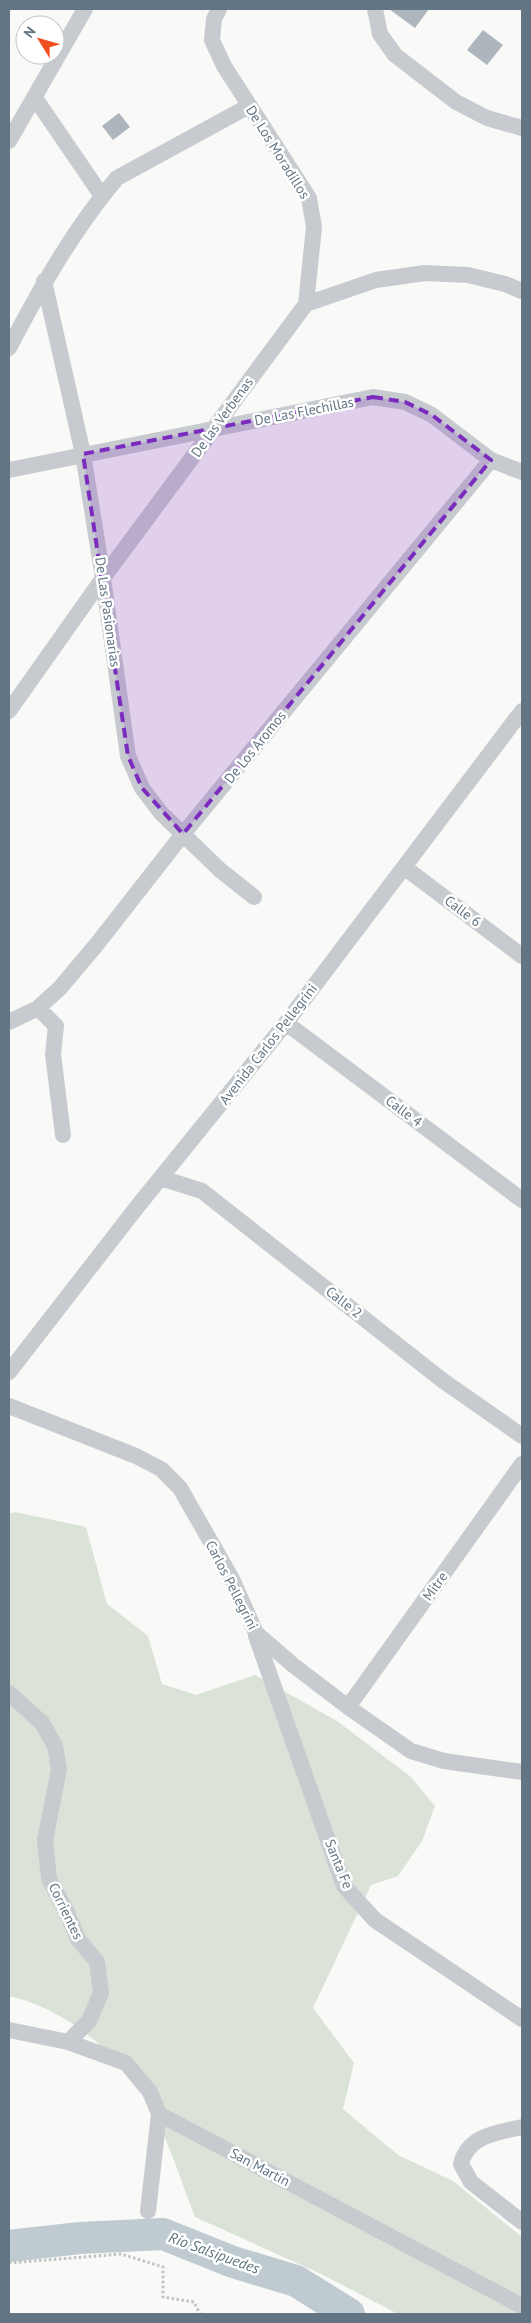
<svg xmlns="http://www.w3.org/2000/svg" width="531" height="2323" font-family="'PT Sans',sans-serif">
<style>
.green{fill:#dbe2d7}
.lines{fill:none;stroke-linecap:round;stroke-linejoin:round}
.river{stroke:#bfcbd0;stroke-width:32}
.building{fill:#adb6bc}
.path{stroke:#c0c3c5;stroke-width:3;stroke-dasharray:2.5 2.5;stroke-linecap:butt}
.street{stroke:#c7cbcf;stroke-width:16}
.marked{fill:#7b2cbf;fill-opacity:0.2;stroke:#7b2cbf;stroke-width:4;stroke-dasharray:10 6;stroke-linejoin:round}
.labels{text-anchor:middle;stroke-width:5;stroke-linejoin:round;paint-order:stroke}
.street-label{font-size:14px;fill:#627584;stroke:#fff}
.water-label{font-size:15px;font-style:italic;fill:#5d757e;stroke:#fff}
</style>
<rect width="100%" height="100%" fill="#f9f9f7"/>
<path class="green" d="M15 1512 86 1527 107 1604 148 1636 162 1684 196 1695 255 1675 337 1721 411 1777 435 1806 422 1841 398 1876 371 1885 313 2008 354 2063 343 2109 398 2155 453 2181 522 2237V2314H398L321 2274 195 2217C182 2184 171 2147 154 2115 126 2059 70 2010 9 1996V1514Z"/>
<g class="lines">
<path class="river" d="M9 2246 80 2238 163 2234 233 2262 296 2281 349 2314"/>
</g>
<path class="building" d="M389 9H429L415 28Z
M483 30 503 45 487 65 467 50Z
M119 113 130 127 113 140 102 126Z"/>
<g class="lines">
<path class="path" d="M9 2263 121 2254 163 2267V2297L194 2302 200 2314"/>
<path class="street" d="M219 9 214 19 212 40 224 66 309 198 314 227 306 304
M375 9 380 34 395 55 456 102 487 118 522 128
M35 98 102 196
M9 141 85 9
M44 281 83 454 103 578 128 756 142 788 161 813 220 870 254 897
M9 348C40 289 73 230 117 178L249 106
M9 470 373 397 405 402 432 415 491 460 522 472
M9 711 103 578 306 304 376 280 425 273 468 275 505 284 522 291
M404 867 522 956
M38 1008 56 1026 53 1054 63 1135
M9 1022 38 1008 60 988 97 944 183 834 491 460
M286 1023 522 1200
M161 1178 202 1191 442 1380 522 1436
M9 1372 137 1207 286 1023 522 711
M9 1406 136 1456 161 1469 180 1488 232 1579 256 1633 293 1665 348 1707 411 1751 444 1761 522 1772
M256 1636 344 1886 375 1920 522 2019
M9 1693 42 1723 55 1746 59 1769 45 1840 49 1879 66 1910 78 1939 97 1962 101 1993 89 2021 68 2042
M348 1707 522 1464
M9 2030 68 2042 126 2063 150 2092 159 2114 522 2306
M522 2127C497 2133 468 2135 461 2164L471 2182 522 2222
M148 2211 159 2114"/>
</g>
<path class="marked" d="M373 397 405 402 432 415 491 460 183 834 142 788 128 756 83 454Z"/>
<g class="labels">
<g class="street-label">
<text transform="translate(278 152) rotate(58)" y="5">De Los Moradillos</text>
<text transform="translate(304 411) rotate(-11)" y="5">De Las Flechillas</text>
<text transform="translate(222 417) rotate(-54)" y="5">De las Verbenas</text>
<text transform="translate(108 612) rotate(82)" y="5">De Las Pasionarias</text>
<text transform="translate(255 747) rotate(-51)" y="5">De Los Aromos</text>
<text transform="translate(463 911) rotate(37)" y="5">Calle 6</text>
<text transform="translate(268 1044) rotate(-52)" y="5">Avenida Carlos Pellegrini</text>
<text transform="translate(404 1111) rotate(37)" y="5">Calle 4</text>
<text transform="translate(344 1302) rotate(38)" y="5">Calle 2</text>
<text transform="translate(232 1585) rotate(63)" y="5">Carlos Pellegrini</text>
<text transform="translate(435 1586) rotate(-54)" y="5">Mitre</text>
<text transform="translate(339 1864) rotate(68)" y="5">Santa Fe</text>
<text transform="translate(66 1911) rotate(64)" y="5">Corrientes</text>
<text transform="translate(260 2167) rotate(28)" y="5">San Martín</text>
</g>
<g class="water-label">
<text transform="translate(214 2253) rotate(20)" y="5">Río Salsipuedes</text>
</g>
</g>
<rect width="531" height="2323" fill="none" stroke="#627584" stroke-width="20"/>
<g transform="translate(40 40) rotate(307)"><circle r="24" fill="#ffffff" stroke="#c0c8ce"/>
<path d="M0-4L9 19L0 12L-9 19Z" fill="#f05020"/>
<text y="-8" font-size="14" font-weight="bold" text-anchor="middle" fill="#627584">N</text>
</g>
</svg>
